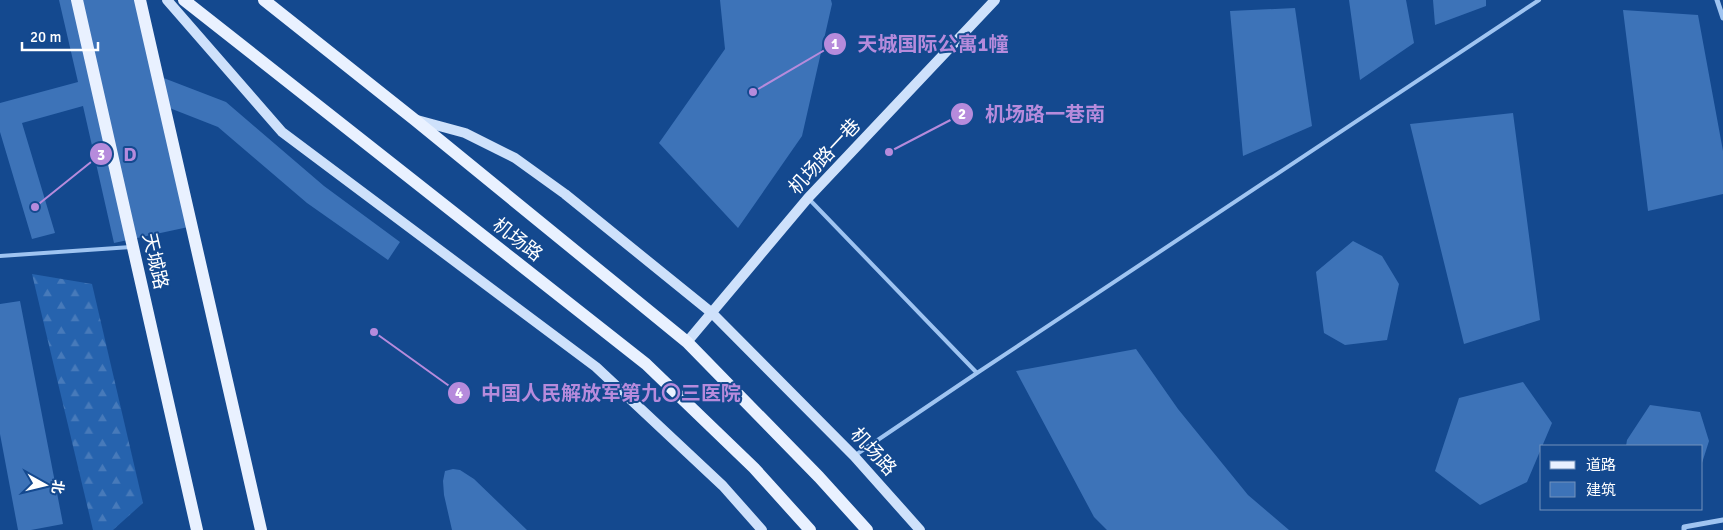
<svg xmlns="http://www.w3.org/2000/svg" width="1723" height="530" font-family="Signika,'Noto Sans SC',sans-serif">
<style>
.forest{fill:url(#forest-firs)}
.building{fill:#3d73b8}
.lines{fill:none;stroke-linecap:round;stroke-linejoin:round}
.lane{stroke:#9fc4f1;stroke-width:4}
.street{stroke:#9fc4f1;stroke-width:5}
.secondary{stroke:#cee1fb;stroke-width:10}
.primary{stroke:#e9f1ff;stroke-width:12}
.labels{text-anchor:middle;stroke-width:4;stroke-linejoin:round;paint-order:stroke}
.street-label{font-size:19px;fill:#fff;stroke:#14498f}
.leader{fill:none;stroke:#b68bdc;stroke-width:2}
.callout-dot{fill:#b68bdc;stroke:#14498f;stroke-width:2}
.mark-label{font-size:15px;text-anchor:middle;font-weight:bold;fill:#fff}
.callout-label{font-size:20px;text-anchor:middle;font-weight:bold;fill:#b68bdc;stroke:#14498f;stroke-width:4;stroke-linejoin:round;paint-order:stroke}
</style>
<defs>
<pattern id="forest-firs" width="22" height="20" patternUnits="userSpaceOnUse" patternTransform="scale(1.25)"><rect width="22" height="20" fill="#2663ae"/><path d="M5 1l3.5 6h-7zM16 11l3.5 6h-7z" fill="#477aba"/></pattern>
</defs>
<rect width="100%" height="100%" fill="#14498f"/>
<path class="forest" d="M32 274 92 284 143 503 113 530H93Z"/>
<path class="building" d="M59 0H143L161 77 226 102 324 186 400 242 388 260 307 203 218 127 167 107 193 226 114 243 83 106 22 123 55 233 32 239 0 132V103L78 82Z
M720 0H831L832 4 802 136 738 228 659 143 725 49Z
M1349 0H1406L1414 43 1360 80Z
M1433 0H1486V6L1435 25Z
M1295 8 1312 126 1243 156 1230 11Z
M1623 10 1698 15 1723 151V194L1648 211Z
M1513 113 1540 320 1464 344 1410 124Z
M1353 241 1382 256 1399 284 1387 340 1345 345 1324 333 1316 272Z
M20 301 63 524 31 530H18L0 434V304Z
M1136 349 1178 409 1248 495 1289 530H1107L1094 517 1016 371Z
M1523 382 1552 423 1527 482 1480 505 1435 471 1459 398Z
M1650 405 1700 412 1709 441 1702 463V446H1626L1627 440Z
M453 469 460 470 474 479 527 530H452L444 495 443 481 445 471Z"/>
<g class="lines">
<path class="lane" d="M808 198 977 373
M0 256 131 247
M854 456 977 373 1539 0"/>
<path class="street" d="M1717 0 1723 18
M1684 530V527L1723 520"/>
<path class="secondary" d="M167 0 282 132 596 367 723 486 762 530
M417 120 465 133 515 158 565 194 712 313 854 456 920 530
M687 342 808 198 995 0"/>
<path class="primary" d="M77 0 197 530
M140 0 261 530
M184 0 646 364 754 468 810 530
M264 0 415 120 687 342 819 477 867 530"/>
</g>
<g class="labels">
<g class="street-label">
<text transform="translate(824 156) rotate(-47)" y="7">机场路一巷</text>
<text transform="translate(518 239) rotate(38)" y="7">机场路</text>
<text transform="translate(156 261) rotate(77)" y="7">天城路</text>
<text transform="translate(874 451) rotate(47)" y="7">机场路</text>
</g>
</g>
<path class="leader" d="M753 92L835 44M889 152L962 114M35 207L101 154M374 332L459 393"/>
<g class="callout-dot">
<circle cx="753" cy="92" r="5"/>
<circle cx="889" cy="152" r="5"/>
<circle cx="35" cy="207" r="5"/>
<circle cx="374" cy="332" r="5"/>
<circle cx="835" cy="44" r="12"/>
<circle cx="962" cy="114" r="12"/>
<circle cx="101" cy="154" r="12"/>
<circle cx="459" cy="393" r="12"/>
</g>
<g class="mark-label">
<text x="835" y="49">1</text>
<text x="962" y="119">2</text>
<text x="101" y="160">3</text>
<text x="459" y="398">4</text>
</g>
<g class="callout-label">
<text x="933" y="51">天城国际公寓1幢</text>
<text x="1045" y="121">机场路一巷南</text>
<text x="130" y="161">D</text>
<text x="611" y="400">中国人民解放军第九〇三医院</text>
</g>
<rect x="1540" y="445" width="162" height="65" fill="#14498f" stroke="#7292bc"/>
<rect x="1550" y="461" width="25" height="8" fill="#e9f1ff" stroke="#7292bc"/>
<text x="1586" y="470" font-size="15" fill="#ffffff">道路</text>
<rect x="1550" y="482" width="25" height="15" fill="#3d73b8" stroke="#7292bc"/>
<text x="1586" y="495" font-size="15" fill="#ffffff">建筑</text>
<g transform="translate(45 485) rotate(98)" stroke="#14498f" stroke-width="4" paint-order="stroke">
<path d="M0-4L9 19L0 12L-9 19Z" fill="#ffffff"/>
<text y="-8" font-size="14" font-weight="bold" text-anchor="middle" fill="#ffffff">北</text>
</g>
<path d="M22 42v8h76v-8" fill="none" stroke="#ffffff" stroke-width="2.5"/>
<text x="30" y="42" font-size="15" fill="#ffffff" stroke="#14498f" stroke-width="4" paint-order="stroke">20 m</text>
</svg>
